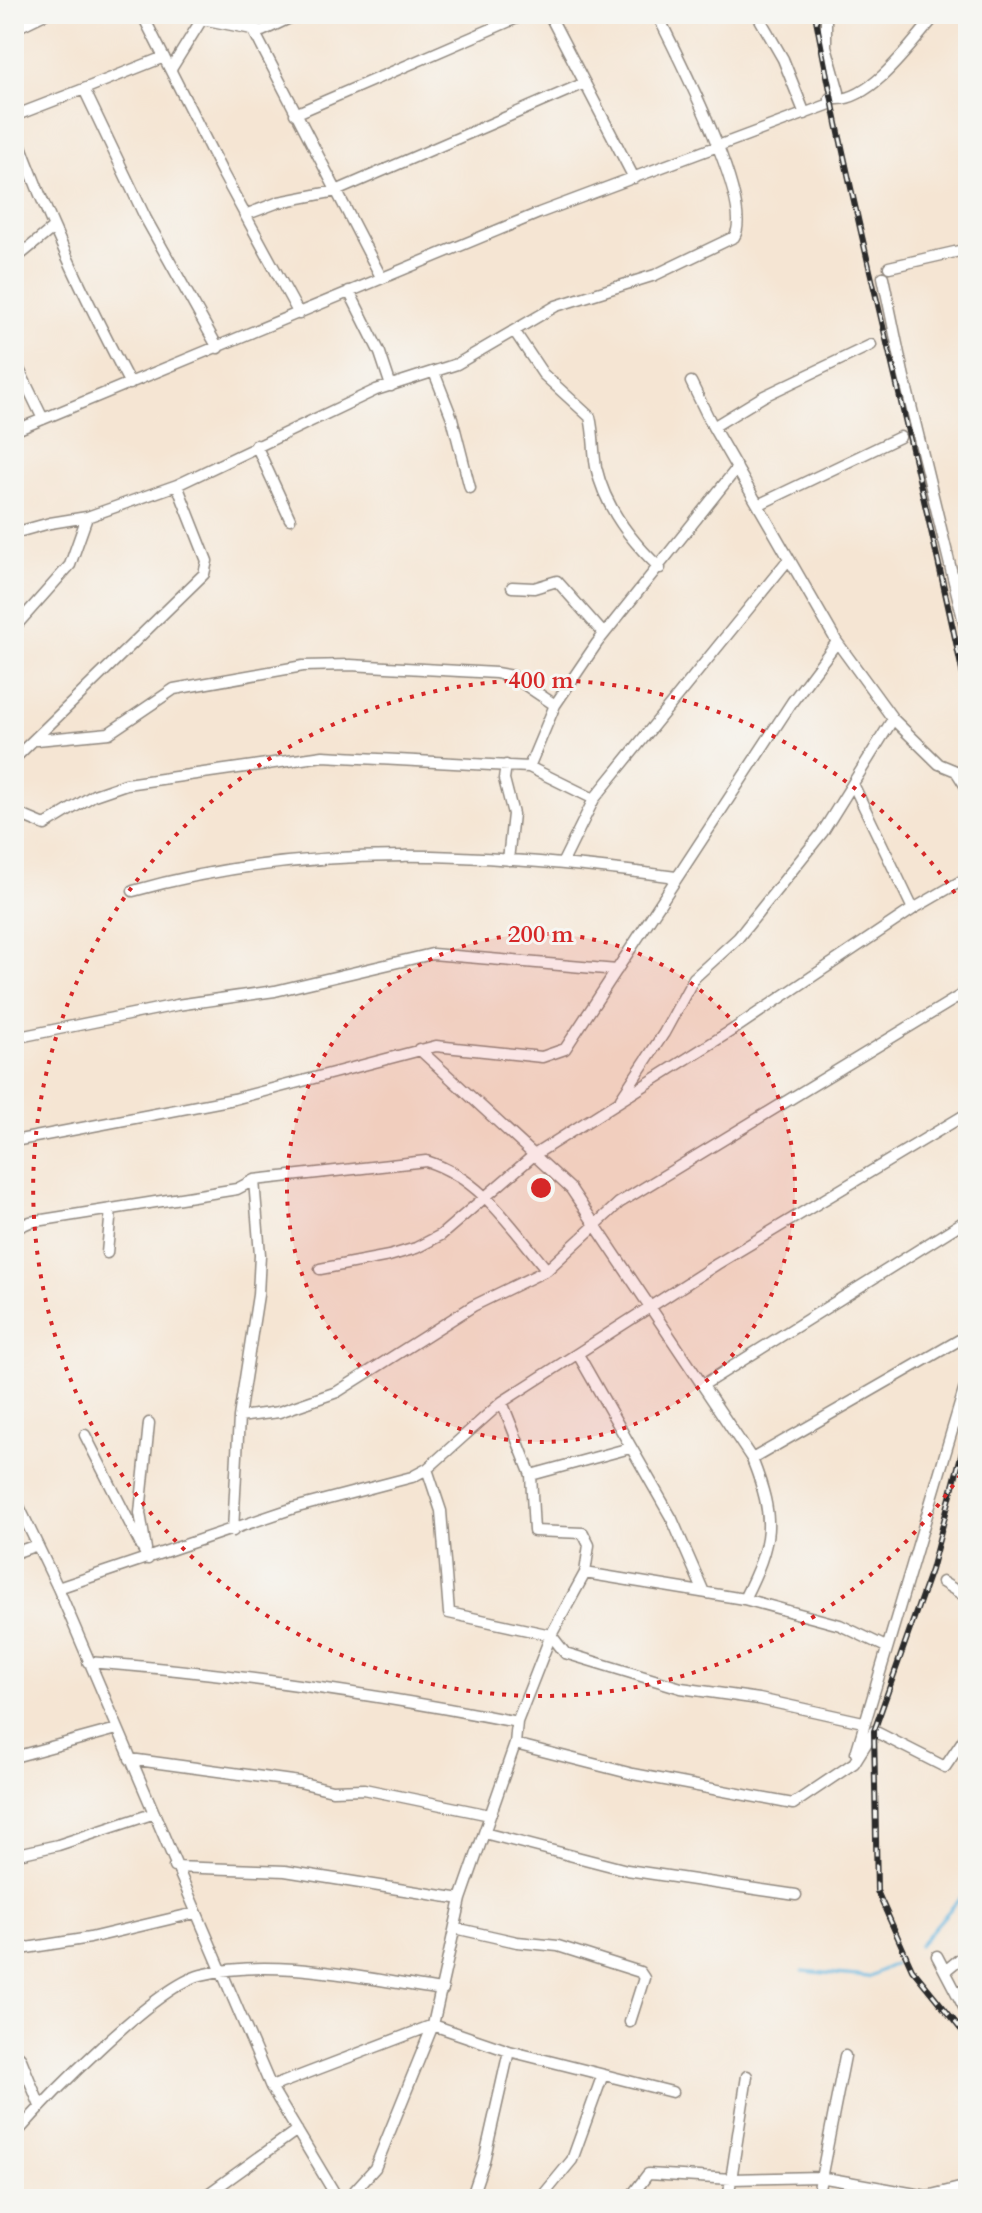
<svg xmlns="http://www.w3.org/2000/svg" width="982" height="2213" font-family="Cardo,serif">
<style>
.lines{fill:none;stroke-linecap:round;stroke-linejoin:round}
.stream{stroke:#65b7e0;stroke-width:3}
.minor-casing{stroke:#90887f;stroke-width:13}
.minor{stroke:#fff;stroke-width:10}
.rail-casing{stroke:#2b2b2b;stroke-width:6}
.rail{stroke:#f6f6f2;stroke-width:3;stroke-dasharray:9;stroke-linecap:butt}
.ring{fill:none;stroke:#d62828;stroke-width:4;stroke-dasharray:4 8}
.centre{fill:#d62828;stroke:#f6f6f2;stroke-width:4}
.ring-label{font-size:24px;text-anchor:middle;font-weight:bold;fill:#d62828;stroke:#f6f6f2;stroke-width:6;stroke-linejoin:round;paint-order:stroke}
</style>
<rect width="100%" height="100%" fill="#f6f6f2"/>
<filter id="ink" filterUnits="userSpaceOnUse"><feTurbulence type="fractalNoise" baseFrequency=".0125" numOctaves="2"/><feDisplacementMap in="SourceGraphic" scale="16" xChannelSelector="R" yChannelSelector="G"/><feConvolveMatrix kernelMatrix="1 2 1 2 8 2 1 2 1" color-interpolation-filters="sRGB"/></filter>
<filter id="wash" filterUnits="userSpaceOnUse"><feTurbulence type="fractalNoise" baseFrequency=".006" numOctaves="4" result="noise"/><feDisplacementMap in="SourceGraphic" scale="32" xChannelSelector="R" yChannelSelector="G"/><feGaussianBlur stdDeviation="1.8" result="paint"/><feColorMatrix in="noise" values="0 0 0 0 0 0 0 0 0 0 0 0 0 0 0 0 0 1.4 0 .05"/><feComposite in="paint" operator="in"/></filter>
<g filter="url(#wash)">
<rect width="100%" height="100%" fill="#f5e5d3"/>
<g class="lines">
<path class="stream" d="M919 1945 968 1889
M803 1971 868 1977 894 1964"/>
</g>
</g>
<g filter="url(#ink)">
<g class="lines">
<g class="minor-casing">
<path id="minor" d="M142 14 223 174 299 314
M245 14 381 277
M549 14 634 178
M757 14 783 59 805 114
M14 29 45 14
M164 57 84 89 146 219 218 348
M171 69 202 19 262 31 298 14
M837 99C873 100 914 40 937 14
M295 114 526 14
M14 116 84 89
M14 127C46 217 86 300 130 384
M245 215 279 202 336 191 585 83
M14 260 53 228
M889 267 968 249
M883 277 903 373 968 639
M349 291 380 353 391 386
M515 332 543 374 590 417C594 433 593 450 596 467 605 507 631 541 660 568
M14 359 43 419
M434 372 452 418 470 488
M691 382 713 427 837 642 893 719 939 764 956 771 968 790
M713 427 764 396 871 345
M14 431 539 213 830 104V98L837 99 839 92 826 46V14
M256 445 290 519
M760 504 900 437
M14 533 50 523 87 517 177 485 376 390 457 364 556 306 655 275 734 237C756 206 675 51 657 14
M512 587 534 588 557 581 604 634
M14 628 70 565 87 517
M37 740 109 733 174 689 303 666 350 665 496 673 512 676 555 705
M14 759 204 574 207 561 177 485
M506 765 504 779 513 814 508 860
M529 767 555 705 597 643 737 468
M853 784 913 909
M14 812 45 825 94 795 126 784 323 756 529 767 594 799
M563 862 594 799 788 560
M133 891C312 840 495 853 676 877
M14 1038 177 1005 275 991 432 954 617 970
M419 1049 571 1189 752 1459C776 1520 773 1541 744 1599
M621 1098 664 1033 694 978 738 938 822 833 893 719
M14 1141 234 1099 436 1046 542 1057 565 1049 792 702 837 642
M14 1229 30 1222 237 1189 254 1180 426 1161C481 1178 512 1228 547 1270
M107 1253 111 1209
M320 1269 389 1256 416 1248 441 1235 534 1155 734 1029 913 909 968 877
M579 1356 672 1519 703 1590
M703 1385 968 1219
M239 1417 279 1412 337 1392 473 1306 547 1270 619 1203 968 991
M85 1435 148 1559
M752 1459 968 1335
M427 1469 441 1511 449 1613 551 1635 565 1653 681 1688 759 1699 863 1722
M531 1475 630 1448
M14 1496 58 1588 271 2087 338 2199
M233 1531 239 1417 258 1295 260 1255 254 1180
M146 1549 140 1513 149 1423
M14 1553 37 1545
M585 1573 744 1599 840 1625 886 1647
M942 1582 968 1598
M58 1588 294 1508 412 1477 427 1469 502 1402 717 1264 968 1113
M88 1662C233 1673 375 1694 517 1722
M515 1744 633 1774 793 1804 854 1763 874 1731 945 1767 968 1733
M856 1753 968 1377
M14 1757 117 1729
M130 1759 299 1782 332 1790 364 1789 490 1815
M484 1833 627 1870 796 1895
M14 1855 58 1845 152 1814
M174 1867 285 1871 461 1899
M455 1928 517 1942 558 1946 640 1972 644 1978 630 2022
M14 1950 90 1938 195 1913
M937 1956 968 2015
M945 1971 968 1952
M14 2052 20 2057 40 2106
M271 2087 433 2025 509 2051 672 2092
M14 2136C48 2097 155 1987 201 1975 274 1956 369 1980 443 1990
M201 2199 297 2130
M347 2199 375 2168 433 2025 461 1899 515 1744 517 1722 551 1635 585 1573 589 1545 583 1533 534 1531 531 1475 502 1402
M471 2199 484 2161 509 2051
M540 2199 572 2160 602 2077
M629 2199 648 2174 732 2179 820 2177 927 2196 968 2186
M728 2199 747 2076
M817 2199 845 2056"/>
</g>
<use href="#minor" class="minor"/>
<g class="rail-casing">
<path id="rail" d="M815 14C858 244 922 471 968 700
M968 1429 931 1570 874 1731 877 1891 912 1969 968 2038"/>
</g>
<use href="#rail" class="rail"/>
</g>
</g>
<circle cx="541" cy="1188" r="254" fill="#d62828" fill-opacity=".12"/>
<g class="ring">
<circle cx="541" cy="1188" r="254"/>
<path d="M967 1465A508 508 0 1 1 967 911"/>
</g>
<circle cx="541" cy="1188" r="12" class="centre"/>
<g class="ring-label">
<text x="541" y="688">400 m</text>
<text x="541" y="942">200 m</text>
</g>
<rect width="982" height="2213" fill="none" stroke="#f6f6f2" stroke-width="48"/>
</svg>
